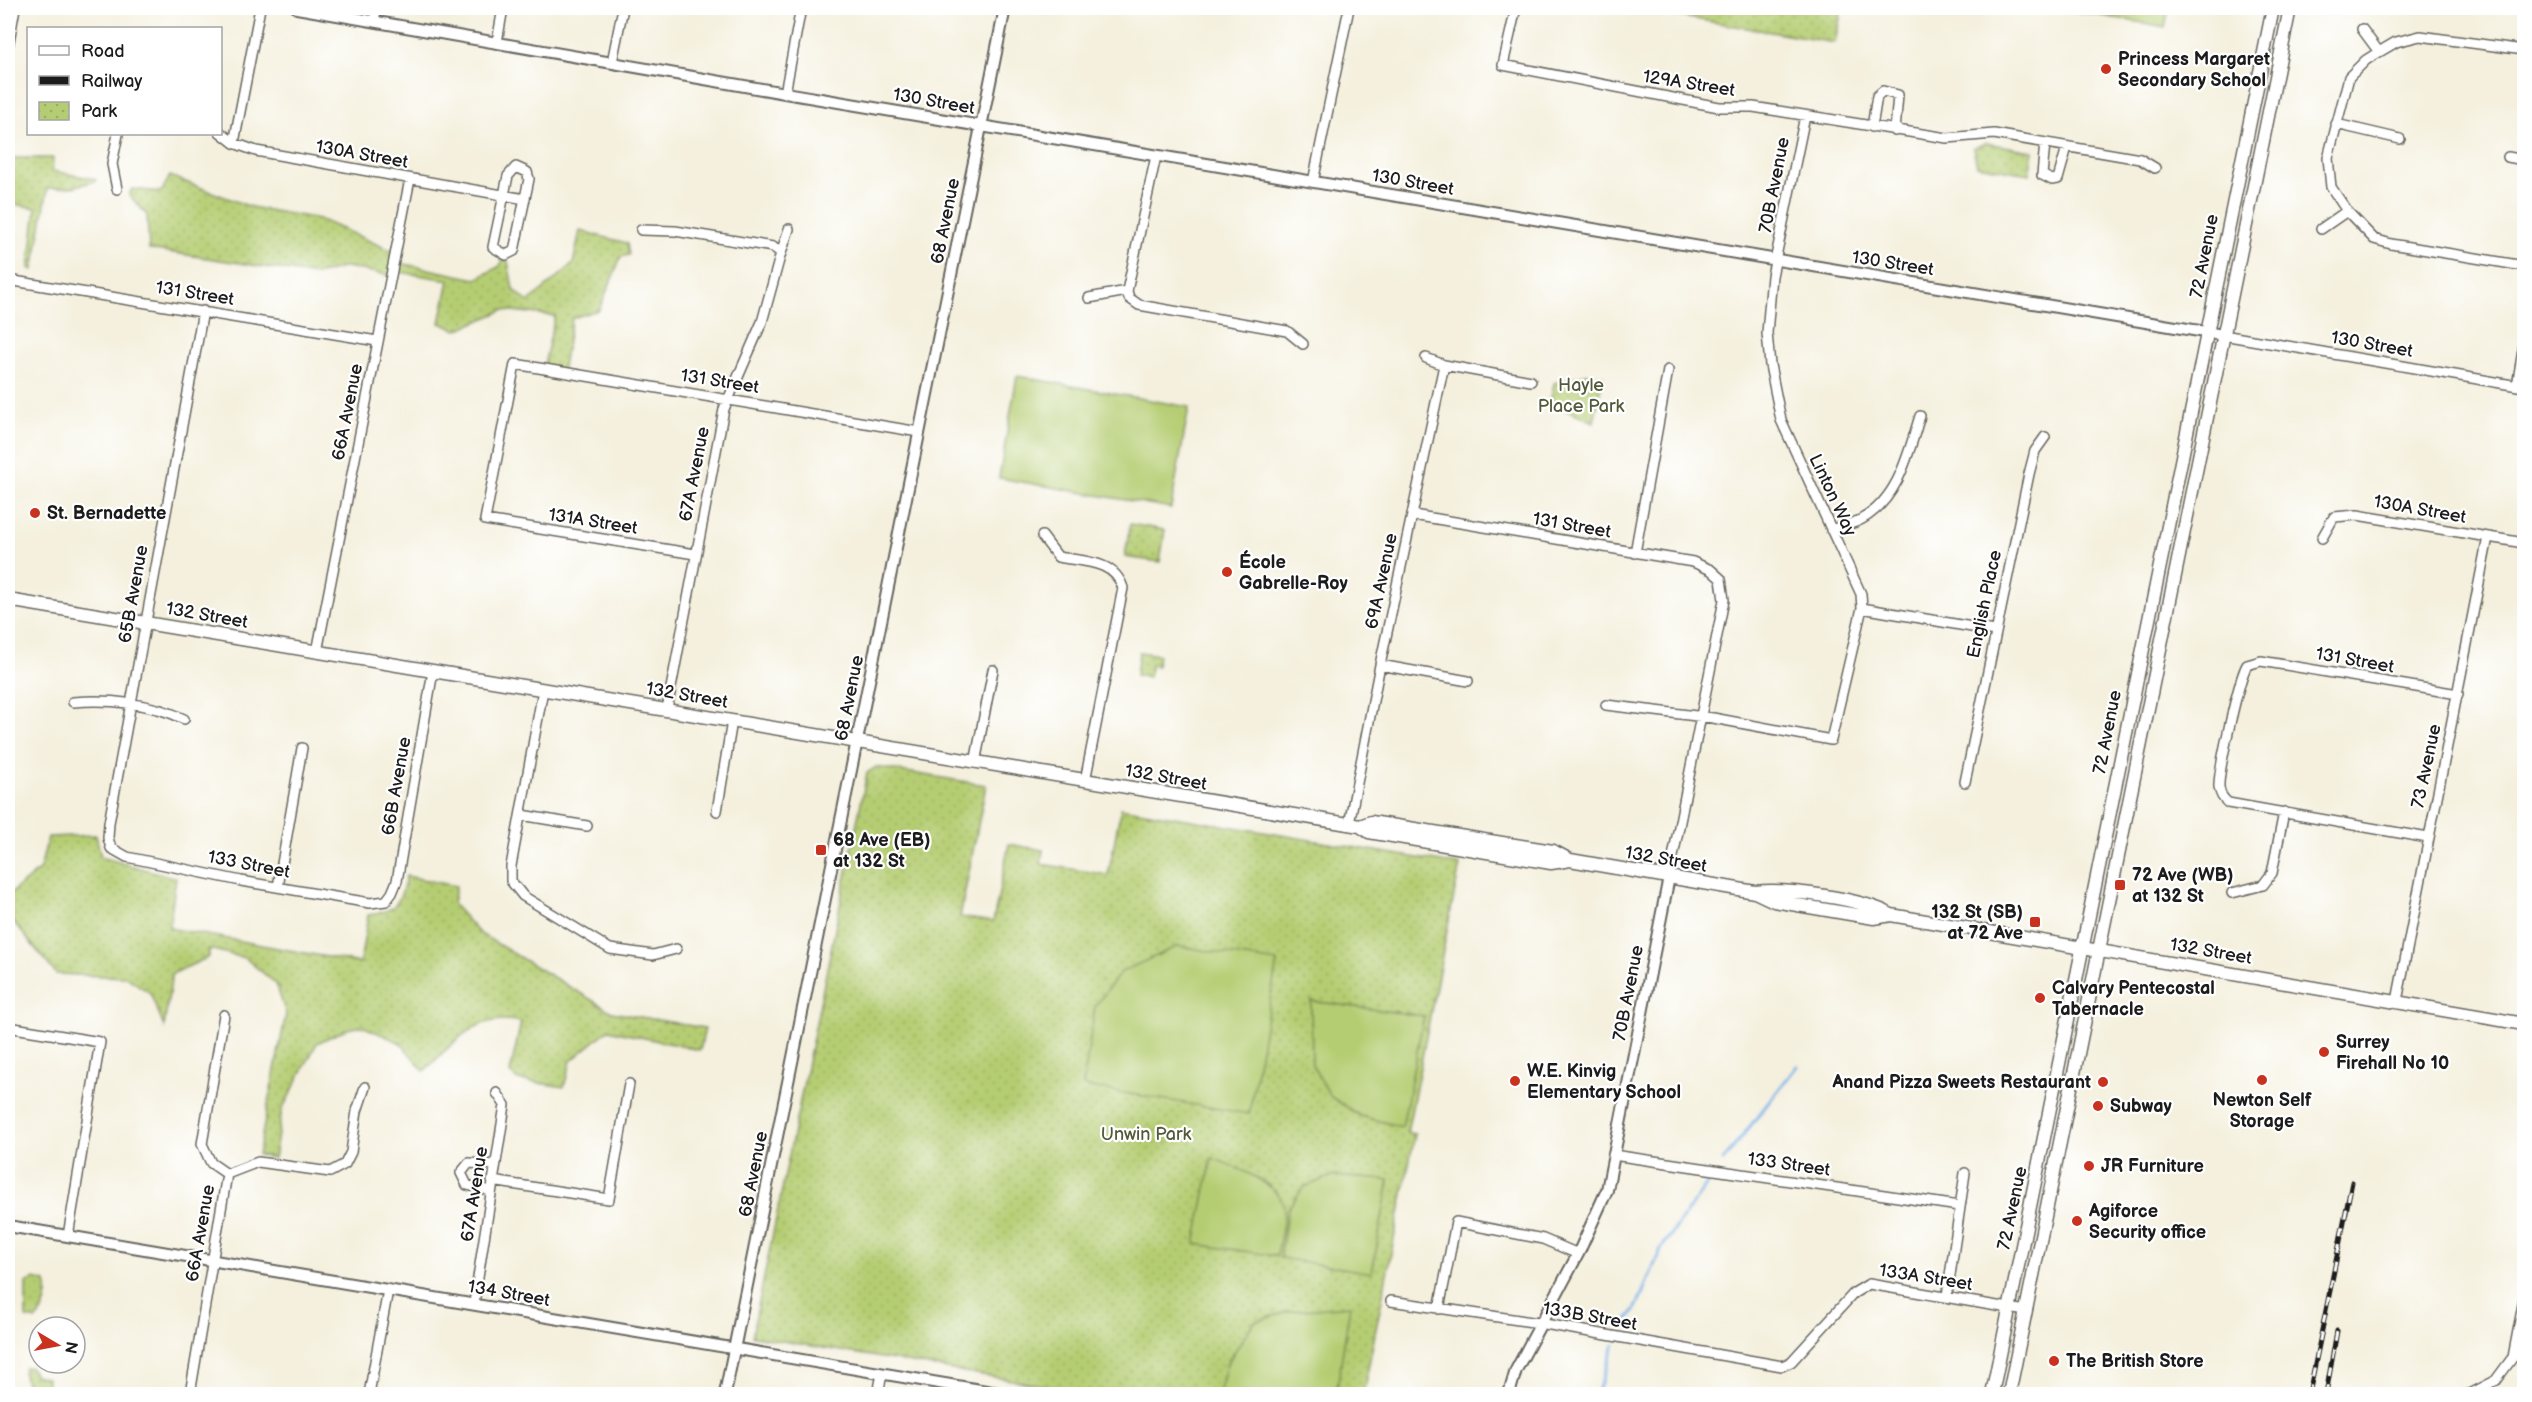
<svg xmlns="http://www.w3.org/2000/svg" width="2532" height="1402" font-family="'Balsamiq Sans',sans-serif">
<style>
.park{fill:url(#park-dots);stroke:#687447;stroke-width:1.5}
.pitch{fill:#b5cd72;stroke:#687447;stroke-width:1.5}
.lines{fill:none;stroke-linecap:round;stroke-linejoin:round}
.stream{stroke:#78b0e7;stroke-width:3}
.minor-casing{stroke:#686660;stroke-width:12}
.tertiary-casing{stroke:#686660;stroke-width:14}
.secondary-casing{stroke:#686660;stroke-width:15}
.minor{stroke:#fff;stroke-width:9}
.tertiary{stroke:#fff;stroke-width:10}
.secondary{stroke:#fff;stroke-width:12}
.rail-casing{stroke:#1c1c1c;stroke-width:5}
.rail{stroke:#fff;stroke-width:3;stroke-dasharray:9;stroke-linecap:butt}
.poi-dot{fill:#c8321e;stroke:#fff;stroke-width:2}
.labels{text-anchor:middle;stroke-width:4.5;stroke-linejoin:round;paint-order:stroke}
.poi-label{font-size:18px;font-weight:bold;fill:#1c1c1c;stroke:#fff;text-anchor:start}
.street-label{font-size:18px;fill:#1c1c1c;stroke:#fff}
.park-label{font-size:18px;fill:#525a3a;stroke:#fff}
</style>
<defs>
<pattern id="park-dots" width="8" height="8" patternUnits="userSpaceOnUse" patternTransform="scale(1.5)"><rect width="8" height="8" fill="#b5cd72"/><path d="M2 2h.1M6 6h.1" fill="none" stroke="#9baf62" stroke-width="1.8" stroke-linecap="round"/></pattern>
</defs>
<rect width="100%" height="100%" fill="#fff"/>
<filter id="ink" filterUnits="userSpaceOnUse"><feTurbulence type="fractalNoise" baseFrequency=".0167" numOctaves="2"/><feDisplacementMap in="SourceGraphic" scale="12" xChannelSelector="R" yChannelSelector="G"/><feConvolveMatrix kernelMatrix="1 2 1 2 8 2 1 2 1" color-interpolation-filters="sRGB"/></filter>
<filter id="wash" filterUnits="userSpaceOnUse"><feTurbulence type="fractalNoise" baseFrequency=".008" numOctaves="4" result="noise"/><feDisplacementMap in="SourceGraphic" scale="24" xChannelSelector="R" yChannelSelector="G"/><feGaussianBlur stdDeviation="1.35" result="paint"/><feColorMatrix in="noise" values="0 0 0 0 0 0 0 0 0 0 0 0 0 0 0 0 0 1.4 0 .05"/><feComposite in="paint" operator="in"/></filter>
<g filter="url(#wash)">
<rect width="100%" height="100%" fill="#f4f0dd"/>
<path class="park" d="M1666 8H1842L1835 43 1665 14Z
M1986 143 2033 151 2029 174 1977 165 1973 148Z
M8 158H53L52 171 95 179 96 181 72 187 48 188 33 270 29 268 36 208 8 203Z
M170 176 251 207 319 219 397 253 395 262 476 279 500 266 503 259 508 261 513 289 528 302 573 264 580 231 627 243 629 255 621 257 599 310 572 318 562 372 543 369 555 316 504 310 457 330 440 323 449 280 394 271 392 276 346 267 316 275 149 249 147 215 129 195 132 189 161 192Z
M1587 374 1603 376 1594 422 1550 402 1554 383Z
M1130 524 1165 530 1160 562 1125 557Z
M1139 652 1159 655 1157 666 1151 665 1149 677 1136 675Z
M876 767 986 785 960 917 993 922 1009 844 1043 850 1041 864 1108 875 1121 808 1460 865 1407 1133 1415 1134 1363 1394H1094L752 1336 867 773Z
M96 835 101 857 176 878 169 928 360 963 368 915C397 911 400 903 406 876L456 886 453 904 479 933 612 1012 705 1028 700 1050 608 1030 571 1061 564 1087 518 1080 510 1073 521 1022C476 1011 454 1044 424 1071L401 1043 362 1026 347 1029 317 1043 282 1110 274 1158 258 1155 286 1014 276 984 245 958 209 949V957L172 974 164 1027 150 993 126 977 56 974 12 920 8 919V893H11L40 869 48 837Z
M34 1279 46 1282C50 1293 44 1311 36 1320L26 1318V1283Z
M25 1367H30L35 1375 47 1378 46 1394H30L31 1388 27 1387 23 1371Z"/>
<path class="pitch" d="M2058 8H2169L2165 27Z
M1017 376 1189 407 1171 508 999 478Z
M1178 946 1277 962 1249 1114 1083 1086 1095 1006 1121 972Z
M1311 1001 1424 1016 1402 1127 1360 1116 1331 1097 1312 1065Z
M1212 1158C1232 1166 1281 1183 1284 1208 1285 1223 1279 1241 1277 1256L1195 1244Z
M1332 1176 1389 1180 1372 1273 1280 1258 1288 1208 1304 1187Z
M1350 1306 1336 1394H1219L1227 1363 1254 1322 1290 1311Z"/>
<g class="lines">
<path class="stream" d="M1723 1161 1797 1066
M1623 1327 1637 1306 1661 1249 1707 1184
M1597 1394 1614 1345"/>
</g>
</g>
<g filter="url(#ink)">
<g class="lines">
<g class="minor-casing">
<path id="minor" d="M1516 8 1503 65 1719 107H1753L1947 138 1994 134 2140 159 2155 168
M374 20 377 8
M2362 29 2379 52
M497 42 503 8
M8 47 15 8
M2524 50 2420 36 2396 42 2379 52 2366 60 2349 77 2328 158 2331 187 2347 211 2374 239 2391 244 2524 266
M612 62 623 8
M785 93 801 8
M2336 124 2400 139
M1872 127 1877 96 1883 91 1898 95 1895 131
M220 132 234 143 256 151 525 199
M234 143 260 8
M2045 143 2042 175 2052 180 2058 179 2067 147
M2508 157 2524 160
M516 167 527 172 529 179 514 251 506 255 493 247 508 176Z
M1313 182 1349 8
M117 189 112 164 118 134
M2321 229 2347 211
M641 230 675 231 773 247 781 253 762 322 724 409 667 709
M781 253 789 229
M8 280 377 341
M1127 291 1156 156
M1089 298 1127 291 1129 298 1139 305 1287 331 1303 344
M203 311 109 823 108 838 111 848 127 857 241 881 370 903 386 901 392 893 397 881 433 671
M2223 335 2524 387
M1444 365 1531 381
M2517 386 2524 344
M1413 515 1693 562 1711 570 1721 579 1724 600 1669 877
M1831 530C1841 526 1853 524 1862 519 1899 498 1908 454 1920 416
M1042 536 1058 557C1084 562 1114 560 1123 588L1085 781
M2322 538 2334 517 2357 515 2524 543
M1635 553 1668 370
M695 554 485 520 515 364 919 432
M1862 608 1995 631
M317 652 410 179
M1380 665 1468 681
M543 690 511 866V881L523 896 610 949 653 955 676 949
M73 702C108 699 152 703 184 719
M1606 705 1713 718 1831 740 1862 608 1861 594 1781 420 1770 365 1767 333 1772 276 1805 116
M975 763 993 670
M1965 782 2029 474 2035 451 2045 437
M717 811 732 721
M521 815 587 826
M1349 824 1380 665 1444 365 1426 358
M2428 838 2228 803C2222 798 2220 794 2219 787 2218 772 2239 678 2247 665L2261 661 2458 694
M278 887 302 748
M2232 893 2263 885 2272 873 2284 812
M2397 1001 2488 537
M224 1015 202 1144 211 1163 227 1174
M8 1027 100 1042 68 1236
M1613 1155 1959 1206
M227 1174 258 1162 330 1172 345 1164 351 1152 357 1111 365 1087
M492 1181 609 1199 629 1084
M491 1191 467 1185 461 1173 469 1163 495 1165
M1947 1296 1965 1173
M1391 1301 1539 1323 1782 1366 1791 1362 1854 1293 1869 1284 2026 1311
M474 1303 505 1105 497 1093
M1439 1309 1456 1222 1543 1239 1578 1254
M190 1394 227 1174
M369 1394 388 1290
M878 1394 882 1374
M2469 1394 2496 1380 2513 1357 2524 1299"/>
</g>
<g class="tertiary-casing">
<path id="tertiary" d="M297 8 785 93 2223 335
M8 1226 1004 1394
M725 1394 1005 8
M1509 1394 1516 1370 1578 1254 1607 1190 1669 877"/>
</g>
<g class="secondary-casing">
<path id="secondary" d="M8 600 1360 826 1369 832 1551 863 1570 860
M1360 826 1371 822 1553 851 1570 860 1755 892 1774 901 1874 918 1891 915
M1755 892C1787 888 1864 899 1891 915L2524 1024
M1992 1394 2273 8
M2009 1394 2290 8"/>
</g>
<use href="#minor" class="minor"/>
<use href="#tertiary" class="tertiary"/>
<use href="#secondary" class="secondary"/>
<g class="rail-casing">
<path id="rail" d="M2309 1394 2352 1182
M2326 1394 2337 1331"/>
</g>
<use href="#rail" class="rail"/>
</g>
</g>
<g class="poi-dot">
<circle cx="2106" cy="69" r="6"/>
<circle cx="35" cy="513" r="6"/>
<circle cx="1227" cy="572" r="6"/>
<rect x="815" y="844" width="12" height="12" rx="3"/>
<rect x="2114" y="879" width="12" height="12" rx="3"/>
<rect x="2029" y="916" width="12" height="12" rx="3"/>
<circle cx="2040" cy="998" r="6"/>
<circle cx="2324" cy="1052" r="6"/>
<circle cx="2262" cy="1080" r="6"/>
<circle cx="1515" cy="1081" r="6"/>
<circle cx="2103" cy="1082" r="6"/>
<circle cx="2098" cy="1106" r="6"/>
<circle cx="2089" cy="1166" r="6"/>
<circle cx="2077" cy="1221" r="6"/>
<circle cx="2054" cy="1361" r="6"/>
</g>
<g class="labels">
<g class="poi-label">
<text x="2118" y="65">Princess Margaret<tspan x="2118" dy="21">Secondary School</tspan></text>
<text x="47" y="519">St. Bernadette</text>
<text x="1239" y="568">École<tspan x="1239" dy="21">Gabrelle-Roy</tspan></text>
<text x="833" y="846">68 Ave (EB)<tspan x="833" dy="21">at 132 St</tspan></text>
<text x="2132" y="881">72 Ave (WB)<tspan x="2132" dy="21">at 132 St</tspan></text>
<text x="2023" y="918" text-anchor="end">132 St (SB)<tspan x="2023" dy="21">at 72 Ave</tspan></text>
<text x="2052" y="994">Calvary Pentecostal<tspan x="2052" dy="21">Tabernacle</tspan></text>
<text x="2336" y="1048">Surrey<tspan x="2336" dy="21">Firehall No 10</tspan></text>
<text x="1527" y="1077">W.E. Kinvig<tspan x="1527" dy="21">Elementary School</tspan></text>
<text x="2091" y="1088" text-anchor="end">Anand Pizza Sweets Restaurant</text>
<text x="2262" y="1106" text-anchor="middle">Newton Self<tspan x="2262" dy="21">Storage</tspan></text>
<text x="2110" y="1112">Subway</text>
<text x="2101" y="1172">JR Furniture</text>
<text x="2089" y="1217">Agiforce<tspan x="2089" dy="21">Security office</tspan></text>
<text x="2066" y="1367">The British Store</text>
</g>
<g class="street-label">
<text transform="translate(1689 83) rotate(9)" y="6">129A Street</text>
<text transform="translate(934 101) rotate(10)" y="6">130 Street</text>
<text transform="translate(362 154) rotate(10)" y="6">130A Street</text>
<text transform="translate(1413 182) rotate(10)" y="6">130 Street</text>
<text transform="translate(1774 185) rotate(-79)" y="6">70B Avenue</text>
<text transform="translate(945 221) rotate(-79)" y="6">68 Avenue</text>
<text transform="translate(2204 256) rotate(-79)" y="6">72 Avenue</text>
<text transform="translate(1893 263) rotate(9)" y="6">130 Street</text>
<text transform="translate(195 293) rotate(9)" y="6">131 Street</text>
<text transform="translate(2372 344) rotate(10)" y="6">130 Street</text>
<text transform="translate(720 381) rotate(9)" y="6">131 Street</text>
<text transform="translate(347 412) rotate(-79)" y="6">66A Avenue</text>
<text transform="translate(694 474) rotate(-79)" y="6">67A Avenue</text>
<text transform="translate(1833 495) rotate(65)" y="6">Linton Way</text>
<text transform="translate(2420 509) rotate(10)" y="6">130A Street</text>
<text transform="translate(593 521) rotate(9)" y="6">131A Street</text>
<text transform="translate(1572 525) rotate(10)" y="6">131 Street</text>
<text transform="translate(1381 581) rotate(-78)" y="6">69A Avenue</text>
<text transform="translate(133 594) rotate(-80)" y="6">65B Avenue</text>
<text transform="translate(1984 604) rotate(-78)" y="6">English Place</text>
<text transform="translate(207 615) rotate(10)" y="6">132 Street</text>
<text transform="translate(2355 660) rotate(10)" y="6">131 Street</text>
<text transform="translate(687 695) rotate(10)" y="6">132 Street</text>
<text transform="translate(849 698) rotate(-79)" y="6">68 Avenue</text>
<text transform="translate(2107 732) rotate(-79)" y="6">72 Avenue</text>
<text transform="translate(2426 766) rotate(-78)" y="6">73 Avenue</text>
<text transform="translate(1166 777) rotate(10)" y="6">132 Street</text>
<text transform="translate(396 786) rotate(-80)" y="6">66B Avenue</text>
<text transform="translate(1666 859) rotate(10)" y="6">132 Street</text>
<text transform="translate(249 864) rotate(11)" y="6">133 Street</text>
<text transform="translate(2211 951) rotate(10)" y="6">132 Street</text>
<text transform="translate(1628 993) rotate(-79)" y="6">70B Avenue</text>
<text transform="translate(1789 1164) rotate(8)" y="6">133 Street</text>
<text transform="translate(753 1174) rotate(-79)" y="6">68 Avenue</text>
<text transform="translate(474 1194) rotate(-81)" y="6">67A Avenue</text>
<text transform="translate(2012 1208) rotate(-78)" y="6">72 Avenue</text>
<text transform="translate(200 1233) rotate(-80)" y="6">66A Avenue</text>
<text transform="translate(1926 1277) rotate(9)" y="6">133A Street</text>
<text transform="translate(509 1293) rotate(10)" y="6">134 Street</text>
<text transform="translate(1590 1316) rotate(10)" y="6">133B Street</text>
</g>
<g class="park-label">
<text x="1581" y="391">Hayle<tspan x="1581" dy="21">Place Park</tspan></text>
<text x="1146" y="1140">Unwin Park</text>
</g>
</g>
<rect width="2532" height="1402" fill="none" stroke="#fff" stroke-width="30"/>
<rect x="27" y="27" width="195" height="108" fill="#ffffff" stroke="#a4a4a4" stroke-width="1.5"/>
<rect x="39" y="46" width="30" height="9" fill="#ffffff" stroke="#a4a4a4" stroke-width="1.5"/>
<text x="81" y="57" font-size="18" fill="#1c1c1c">Road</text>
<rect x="39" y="76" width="30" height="9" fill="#1c1c1c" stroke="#a4a4a4" stroke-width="1.5"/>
<text x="81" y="87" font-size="18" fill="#1c1c1c">Railway</text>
<rect x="39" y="102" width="30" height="18" fill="url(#park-dots)" stroke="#a4a4a4" stroke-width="1.5"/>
<text x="81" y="117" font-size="18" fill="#1c1c1c">Park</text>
<g transform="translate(57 1345) rotate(100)"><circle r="28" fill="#ffffff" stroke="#a4a4a4" stroke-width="1.5"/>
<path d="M0-4.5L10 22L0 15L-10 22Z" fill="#c8321e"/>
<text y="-9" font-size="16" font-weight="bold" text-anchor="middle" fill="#1c1c1c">N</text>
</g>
</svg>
